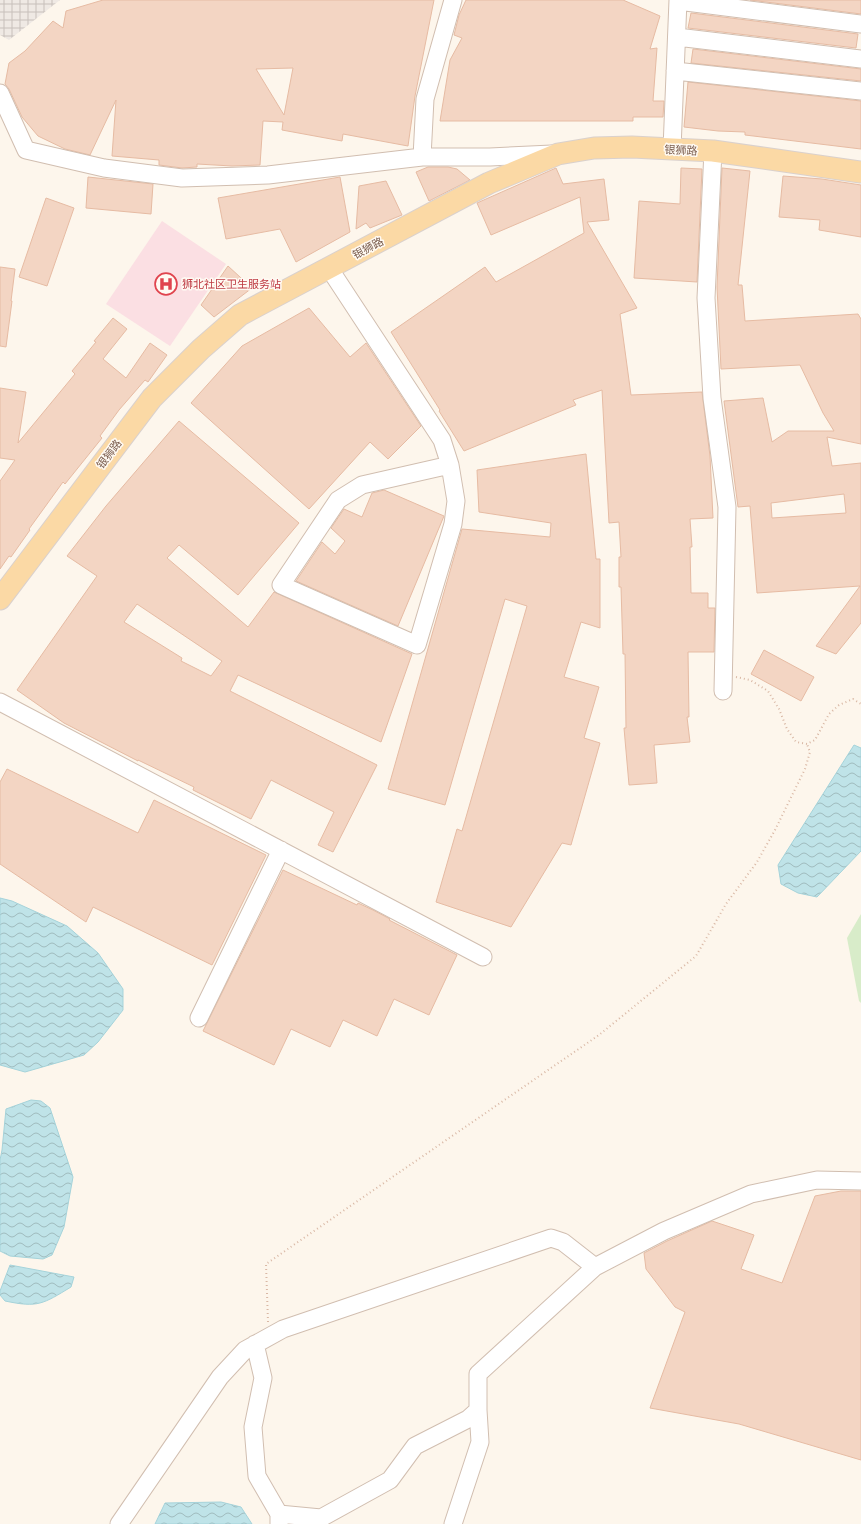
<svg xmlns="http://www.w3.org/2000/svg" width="861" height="1524" font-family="Lato,'Noto Sans SC',sans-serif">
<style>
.industrial{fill:url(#industrial-grid)}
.medical{fill:#fbdfe3}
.green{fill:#d8ecc9}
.water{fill:url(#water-waves);stroke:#a5d3da}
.building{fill:#f3d5c3;stroke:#e6bba3;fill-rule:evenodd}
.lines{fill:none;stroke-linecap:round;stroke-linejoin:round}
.minor-casing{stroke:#d1beb0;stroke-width:19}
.major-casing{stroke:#dad1cd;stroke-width:23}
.path{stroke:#d9b8a5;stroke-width:2;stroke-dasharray:1 3;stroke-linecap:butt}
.minor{stroke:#fff;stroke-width:17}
.major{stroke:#fbd9a5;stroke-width:21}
.labels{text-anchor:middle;stroke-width:3;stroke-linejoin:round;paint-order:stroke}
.street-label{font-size:11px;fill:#7a5c4d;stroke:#fffaf3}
.health-label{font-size:11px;fill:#be3a42;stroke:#fffaf3;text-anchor:start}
</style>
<defs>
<pattern id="industrial-grid" width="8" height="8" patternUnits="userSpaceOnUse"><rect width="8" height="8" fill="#efe9e4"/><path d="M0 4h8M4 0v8" fill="none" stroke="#c7c0bb"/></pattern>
<pattern id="water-waves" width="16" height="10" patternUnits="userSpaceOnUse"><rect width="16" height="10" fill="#bfe3e8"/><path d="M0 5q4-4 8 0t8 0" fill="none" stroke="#a0bbbe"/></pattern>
</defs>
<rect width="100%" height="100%" fill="#fdf6ec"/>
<path class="industrial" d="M0 0H60L9 40 0 35Z"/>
<path class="medical" d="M162 221 226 264 170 346 106 304Z"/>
<path class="green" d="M861 914V1003L859 1001 847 938Z"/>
<path class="water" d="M854 745 861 748V851L817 897 798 893 781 884 778 865Z
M0 898 12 901 67 926 98 953 123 989V1010L98 1042 84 1055 25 1072 0 1065Z
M31 1100 41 1101 50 1108 73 1177 64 1227 52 1255 43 1259 10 1256 0 1251V1160L2 1150 6 1109Z
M10 1265 74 1277 71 1287C43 1304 38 1308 5 1301L0 1295V1291Z
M221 1502 241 1507 252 1524H155L165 1503Z"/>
<path class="building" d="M103 0H434L415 96 408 146 343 134 342 141 282 130 283 122 263 121 260 165 232 166 197 164V167L182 168 159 165V160L112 156 116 100 90 155 65 149 38 136 22 117 9 89 5 84 9 63 25 51 53 21 63 28 66 11ZM293 68 284 115 256 69Z
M466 0H623L660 16 650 49 657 48 653 101H664L663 117H633V121H440L450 60 462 38 454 35 459 15Z
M750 0H861V14Z
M691 13 858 34 856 48 688 28Z
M693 49 861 69V81L691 63Z
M688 82 861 101V149L745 135V132L718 131 684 127Z
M428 167H448L457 169 470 180 429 201 416 172Z
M556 168 563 184 604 179 609 220 587 222 637 308 620 314 631 395 702 392 710 456 713 518 690 519 692 547H690L691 593H708V608H715L714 652H688L689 717H687L690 742 654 745 657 783 629 785 624 728H626L625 654H623L621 587H619V557H621L619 522 609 523 602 390 573 400 576 405 464 451 439 411 440 410 391 332 485 267 496 282 584 233 580 197 491 235 477 203Z
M681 168 702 169 697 282 634 278 639 201 680 204Z
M722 168 750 171 738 285H742L745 321 858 314 861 319V444L827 437 832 466 861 463V623L836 654 816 646 860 586 757 593 750 506 738 507 724 401 763 398 772 442 788 431H834L823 413 800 365 721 369 717 287ZM844 494 846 513 772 518 771 503Z
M783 176 822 179 861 185V237L819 230 820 220 779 217Z
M88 177 153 184 151 214 86 208Z
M340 177 350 232 296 262 280 229 226 239 218 198Z
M386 181 402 215 370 228 366 223 356 229 359 186Z
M46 198 74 208 47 286 19 277Z
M228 266 252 288 214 317 201 305Z
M0 267 15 269 11 301H12L6 347 0 346Z
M309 308 350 357 366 343 421 426 388 459 370 442 309 509 191 403 242 346Z
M113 318 127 329 103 359 126 378 150 343 167 355 148 382 145 380 119 410 100 436 102 438 65 484 63 482 29 529 30 530 11 557 9 556 0 569V481L15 460 0 458V388L26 392 18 443 75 374 72 371 96 342 94 341Z
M179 421 299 523 238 595 179 545 167 558 248 627 274 592 412 654 381 742 238 675 230 691 377 765 333 852 318 845 334 812 271 780 251 819 193 790 194 787 138 760V761L64 723 17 690 97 576 67 556 106 506ZM137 604 222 661 211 676 181 661 182 658 124 622Z
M586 454 596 559H600V628L581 622 564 677 599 687 584 738 600 743 571 845 562 843 511 927 436 902 457 829 462 831 527 606 505 599 445 805 388 789 462 529 550 537 551 523 479 512 477 470Z
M384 490 444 516 398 626 296 581 322 542 335 554 345 541 331 528 344 509 362 517 372 493Z
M764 650 814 677 801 701 751 674Z
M7 769 138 833 154 800 266 855 212 965 93 907 86 922 0 864V782Z
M283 870 357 905 358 903 373 910 390 919 389 920 457 955 429 1015 394 999 377 1036 343 1020 330 1047 291 1029 274 1065 203 1031Z
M841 1191H861V1460L739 1424 650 1408 685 1312 675 1307 646 1269 644 1253 667 1241 712 1221 754 1235 741 1269 782 1283 815 1196Z"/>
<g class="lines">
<g class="minor-casing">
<path id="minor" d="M678 1 861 24
M677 37 861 59
M675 71 861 91
M0 93 26 150 104 168 182 178 268 175 422 157H490L552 154
M672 149 678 0
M713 151 706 298 712 398 727 507 723 691
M422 157 425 99 453 0
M329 268 442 440 450 465 456 501 453 524 417 645 281 585 338 500 362 485 450 465
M0 702 483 957
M199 1018 281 850
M255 1344 263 1378 253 1427 257 1476 279 1514V1524
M279 1514 321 1518 390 1480 415 1446 468 1419 478 1410V1374L595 1267 664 1231 751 1194 817 1180 861 1181
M119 1524 220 1377 245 1350 283 1329 551 1238 563 1242 595 1267
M453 1524 480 1442 478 1410"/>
</g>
<g class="major-casing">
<path id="major" d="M0 599 152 398 201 349 240 315 489 183 558 154 594 148 632 147 713 151 861 172"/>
</g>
<path class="path" d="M736 677 750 680 768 691 779 709 787 729 796 742 807 744 815 740 829 714 839 705 853 699 861 704
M268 1322 266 1264 599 1035 696 956 726 904 757 862 775 830 805 769 810 752 807 744"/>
<use href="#minor" class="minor"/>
<use href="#major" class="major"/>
</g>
<defs>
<g id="hospital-ring" transform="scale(1.15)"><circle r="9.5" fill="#fffaf3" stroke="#e0444e" stroke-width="1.5"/><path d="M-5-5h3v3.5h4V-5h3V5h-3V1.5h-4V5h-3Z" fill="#e0444e"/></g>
</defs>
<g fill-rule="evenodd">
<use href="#hospital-ring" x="166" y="284"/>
</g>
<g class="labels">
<g class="street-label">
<text transform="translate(681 150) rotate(3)" y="4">银狮路</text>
<text transform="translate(368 248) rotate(-28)" y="4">银狮路</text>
<text transform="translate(109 454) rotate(-53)" y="4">银狮路</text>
</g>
<g class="health-label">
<text x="182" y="288">狮北社区卫生服务站</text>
</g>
</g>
</svg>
